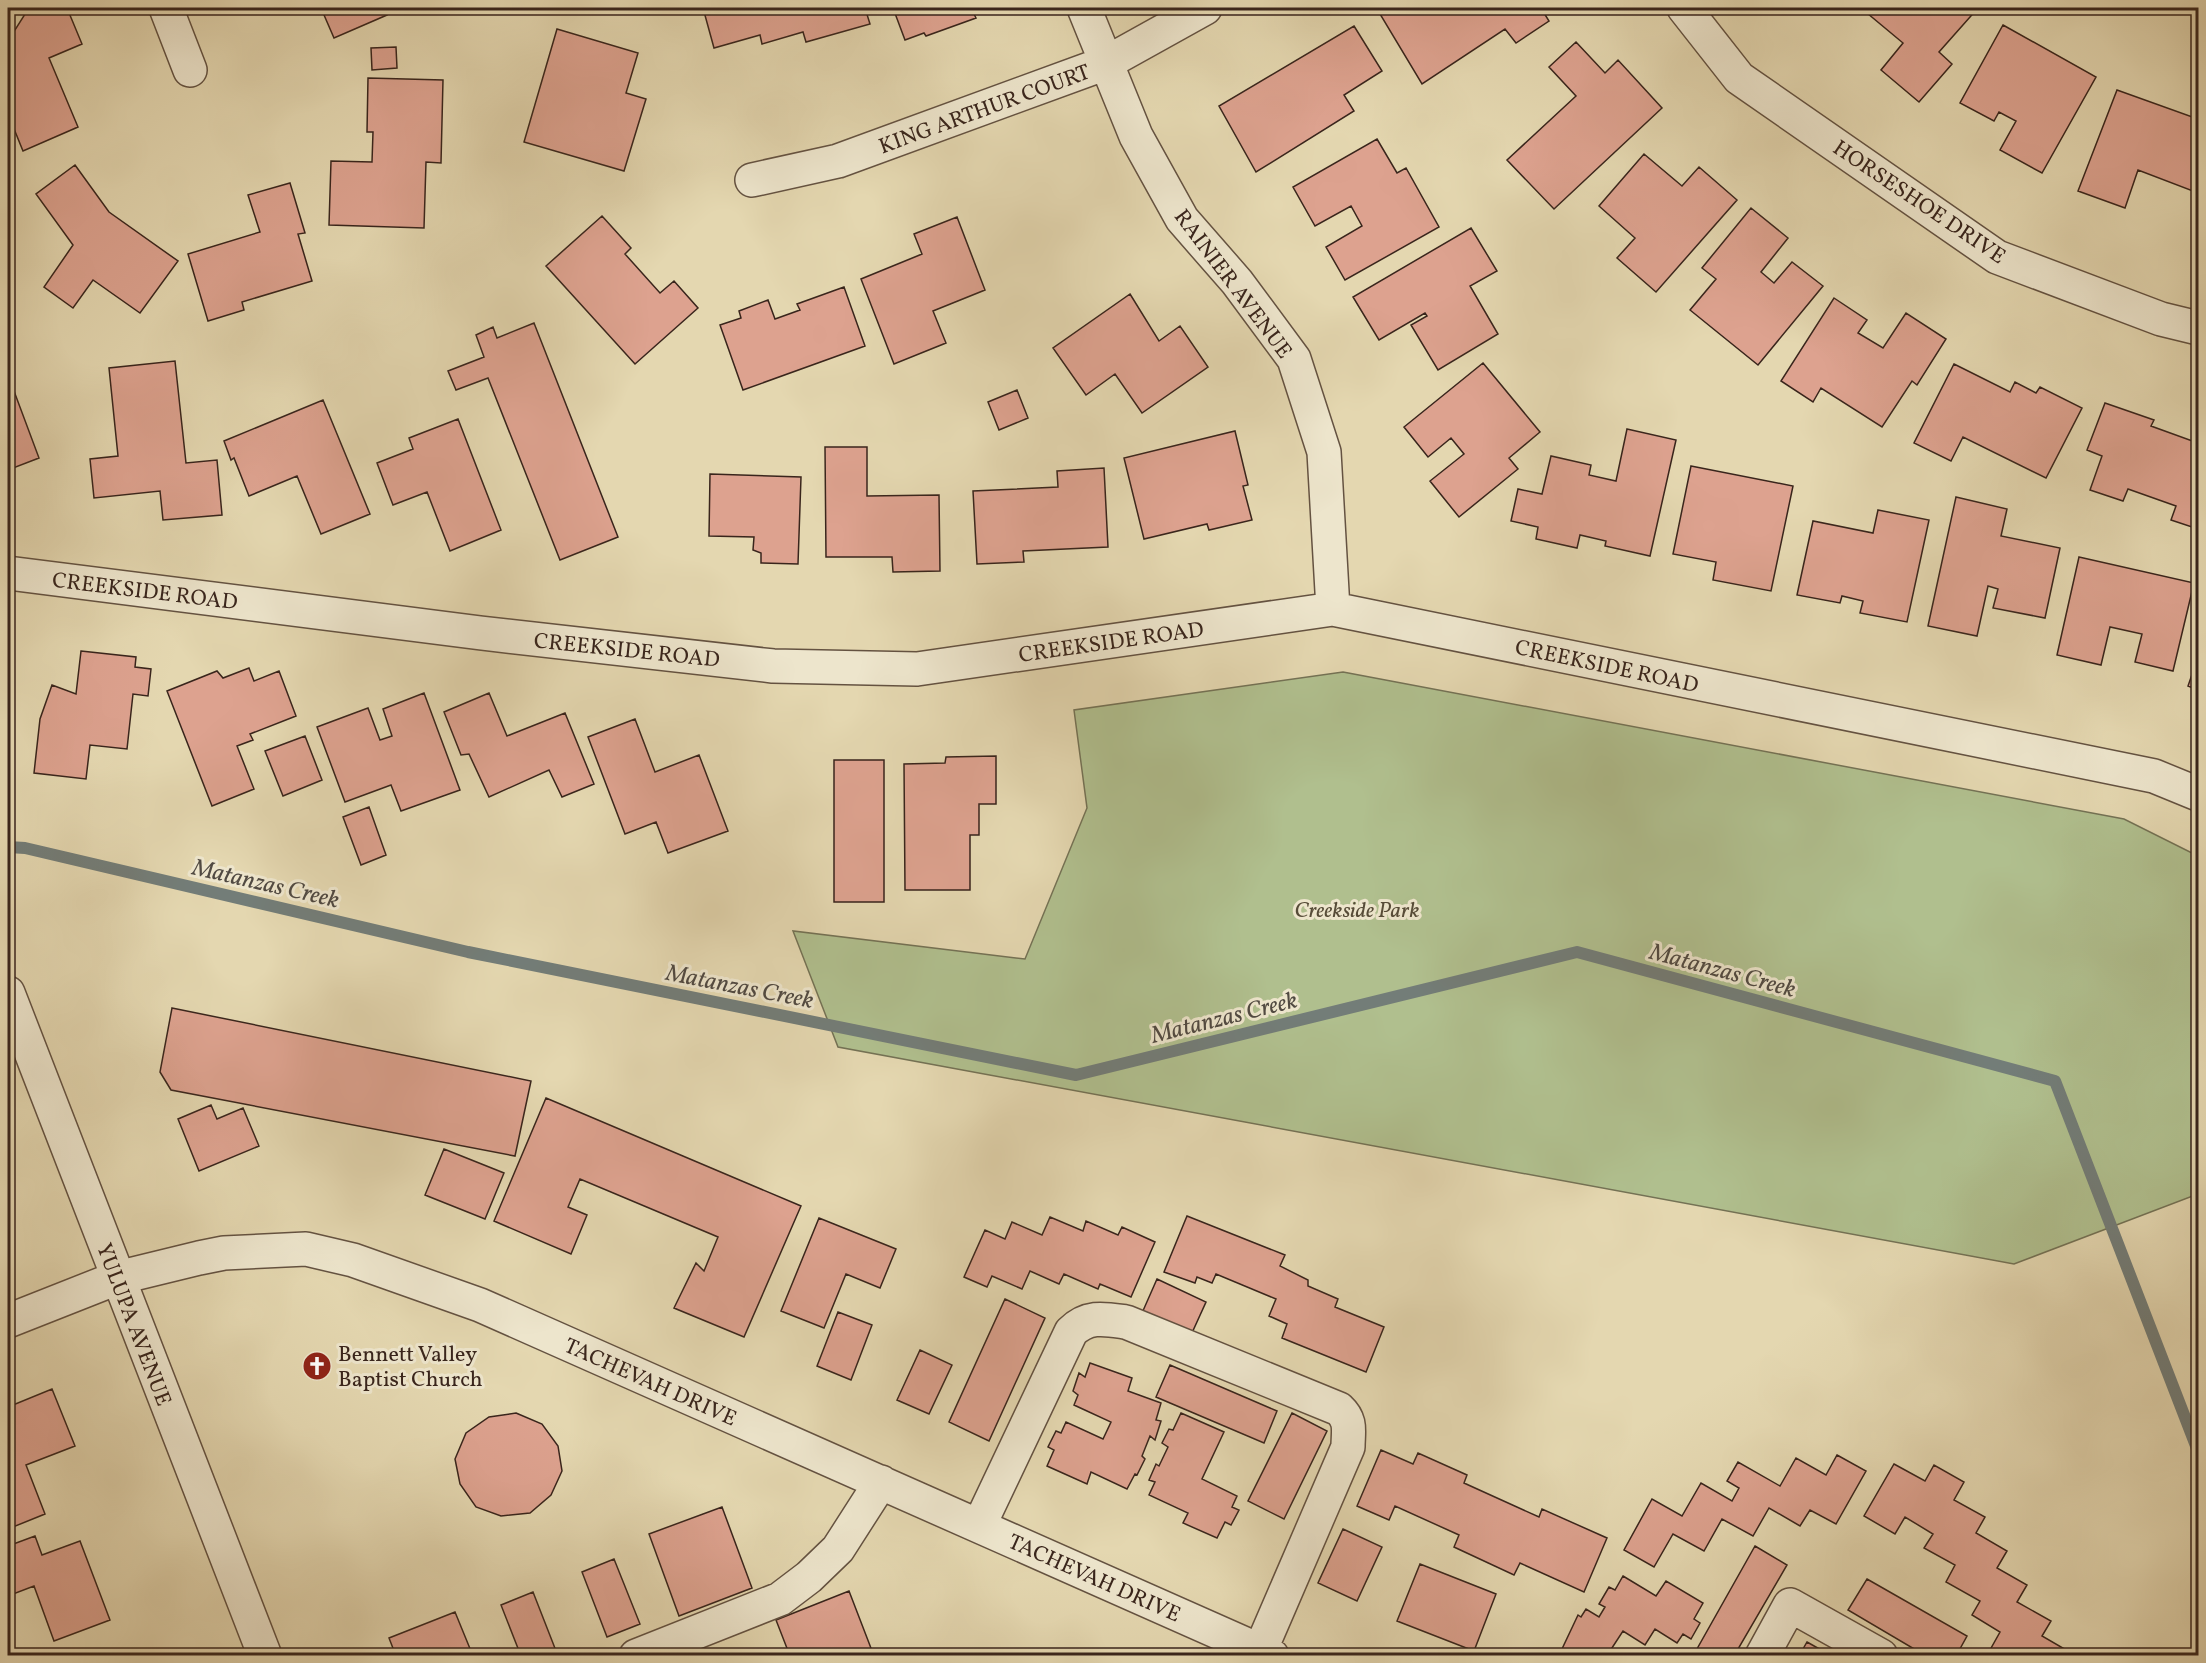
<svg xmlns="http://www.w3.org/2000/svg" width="2206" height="1663" font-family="Vollkorn,serif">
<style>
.green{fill:#b0bf8e;stroke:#747255;stroke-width:1.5}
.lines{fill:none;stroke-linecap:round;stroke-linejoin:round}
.stream{stroke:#737d78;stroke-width:12}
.building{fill:#dda28f;stroke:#39251c;stroke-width:1.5}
.minor-casing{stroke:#645241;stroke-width:36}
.minor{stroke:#ede5cc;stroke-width:33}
.labels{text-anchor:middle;stroke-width:6;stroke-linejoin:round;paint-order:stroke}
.street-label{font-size:22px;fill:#39251c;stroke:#ede5cc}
.park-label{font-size:22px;font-style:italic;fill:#574c38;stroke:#ede5cc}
.poi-label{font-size:22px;fill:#39251c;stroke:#ede5cc;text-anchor:start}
.water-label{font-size:24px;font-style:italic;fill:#514a42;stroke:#ede5cc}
</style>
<rect width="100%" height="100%" fill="#e4d7b0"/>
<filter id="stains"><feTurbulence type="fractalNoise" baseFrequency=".00333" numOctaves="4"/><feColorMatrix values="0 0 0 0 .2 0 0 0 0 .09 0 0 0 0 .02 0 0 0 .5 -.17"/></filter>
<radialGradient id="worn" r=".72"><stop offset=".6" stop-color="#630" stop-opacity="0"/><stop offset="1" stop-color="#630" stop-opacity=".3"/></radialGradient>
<path class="green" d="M1343 672 2124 819 2198 856V1194L2014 1264 838 1047 793 931 1025 959 1087 808 1074 710Z"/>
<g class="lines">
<path class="stream" d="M8 847 25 848 468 952 1076 1075 1577 952 2055 1081 2198 1451"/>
</g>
<path class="building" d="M40 8H67L82 44 49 58 78 127 23 151 8 114V34L15 30 25 14Z
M321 8H384L387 15 334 38Z
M703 8H865L870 24 806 42 803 32 762 44 760 35 714 48Z
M893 8H991L974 14 976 18 926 36 924 33 905 40Z
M1389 8H1541L1549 21 1516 43 1505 29 1422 84 1380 14Z
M1861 8H1978L1939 52 1952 64 1919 102 1881 70 1903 43Z
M2003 25 2096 77 2042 173 2000 150 2016 121 1999 112 1994 121 1960 103Z
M1354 26 1382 71 1344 95 1354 111 1256 172 1219 106Z
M557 29 638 53 626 93 646 99 624 171 524 142Z
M1576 42 1605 73 1618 60 1662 108 1554 209 1507 160 1576 96 1549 67Z
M396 47 397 68 372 70 371 48Z
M368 78 443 80 441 163 426 162 424 228 329 225 331 161 372 162 373 132H367Z
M2117 90 2198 119V193L2138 170 2125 208 2078 191Z
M1377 139 1397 173 1406 168 1439 227 1345 280 1326 247 1362 226 1351 206 1315 226 1293 187Z
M1644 154 1682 186 1699 167 1737 200 1656 292 1617 258 1635 238 1599 206Z
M75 165 109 212 178 261 140 313 93 280 73 308 44 287 73 245 36 194Z
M290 183 305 233 298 234 312 281 242 302 244 310 208 321 188 254 260 232 248 195Z
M1751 208 1788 238 1761 272 1774 283 1792 262 1823 286 1758 365 1690 310 1716 279 1702 268Z
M602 216 631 248 625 254 660 293 674 281 698 308 635 364 546 266Z
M957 217 985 290 933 311 946 343 894 364 861 279 922 254 914 234Z
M1471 228 1497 271 1470 286 1498 334 1438 370 1411 325 1427 316 1425 313 1379 340 1353 297Z
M844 287 865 346 743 390 720 325 741 318 739 311 768 300 775 319 800 310 797 304Z
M1130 294 1159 341 1180 326 1208 367 1142 413 1115 374 1086 395 1053 348Z
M1834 298 1867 320 1858 333 1883 348 1906 313 1946 339 1917 385 1912 381 1882 427 1821 388 1813 402 1781 381Z
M534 323 618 537 560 560 488 378 456 390 448 371 484 357 476 335 493 327 497 338Z
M175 361 186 463 217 460 222 515 163 520 160 491 94 498 90 459 118 456 109 368Z
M1483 363 1540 432 1509 458 1518 469 1459 517 1430 481 1464 454 1451 438 1428 457 1404 427Z
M1954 364 2010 392 2015 382 2036 393 2040 387 2082 408 2046 478 1963 437 1951 461 1914 443Z
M8 375 39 458 8 470Z
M1017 390 1028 418 999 430 988 402Z
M323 400 370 514 321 534 297 476 249 496 234 458 231 460 224 441Z
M2105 403 2154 420 2151 426 2198 443V529L2171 520 2176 506 2128 489 2123 501 2090 490 2102 456 2087 450Z
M458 419 501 530 450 551 427 492 393 505 377 463 413 449 409 438Z
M1627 429 1676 440 1650 556 1605 546 1606 541 1580 535 1577 548 1536 539 1538 527 1511 521 1518 489 1542 494 1551 456 1591 465 1589 475 1616 481Z
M1235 431 1248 485 1243 486 1252 520 1209 530 1207 524 1144 539 1124 458Z
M825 447H867V496L939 495 940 571 893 572 892 557H826Z
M1691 466 1793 486 1771 591 1713 580 1716 562 1673 554Z
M1104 468 1108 547 1023 551 1024 562 977 564 973 491 1058 487 1057 471Z
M710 474 801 477 798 564 761 563V553L753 550 754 537 709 536Z
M1956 497 2007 509 2001 536 2060 548 2045 618 1993 608 1998 589 1988 586 1977 636 1928 626Z
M1878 510 1929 520 1907 622 1860 613 1863 601 1842 596 1840 603 1797 595 1813 521 1873 533Z
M2079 557 2194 583 2173 671 2135 662 2142 634 2110 627 2101 665 2057 655Z
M81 651 136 657 135 667 151 669 148 696 133 694 127 749 90 745 86 779 34 773 40 719 52 685 76 694Z
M2198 657V690L2188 686Z
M249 668 254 681 279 671 296 716 250 734 253 740 237 746 254 789 212 806 167 691 217 671 223 678Z
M424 693 460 790 401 811 391 785 345 802 317 727 368 708 380 740 392 736 383 709Z
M489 693 507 736 565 713 594 784 562 797 549 770 489 797 469 754 461 755 444 712Z
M635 719 655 772 699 755 728 831 668 853 656 822 625 834 588 737Z
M305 736 322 780 283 796 265 751Z
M996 756V804H979V835H970V890H905L904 764 945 763 946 757Z
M834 760H884V902H834Z
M369 807 386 855 361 865 343 817Z
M172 1008 531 1081 515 1156 171 1090 160 1072Z
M546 1098 801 1206 744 1337 674 1308 696 1263 704 1271 718 1237 580 1179 568 1207 587 1215 571 1254 494 1221Z
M211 1105 217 1119 243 1108 259 1146 199 1171 178 1119Z
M444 1149 504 1173 485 1219 425 1195Z
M1187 1216 1285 1255 1280 1266 1308 1280V1286L1338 1299 1335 1307 1384 1327 1366 1372 1282 1338 1287 1324 1269 1316 1276 1299 1216 1274 1212 1283 1197 1277 1195 1283 1164 1272Z
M1050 1217 1083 1231 1086 1221 1118 1235 1122 1227 1155 1242 1131 1297 1100 1284 1098 1289 1064 1274 1059 1284 1030 1271 1022 1289 992 1276 987 1287 964 1277 985 1230 1005 1239 1012 1222 1042 1235Z
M819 1218 896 1249 880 1288 846 1274 824 1328 781 1311Z
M1157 1279 1206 1302 1191 1335 1142 1313Z
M1005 1299 1045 1318 989 1441 949 1422Z
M838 1312 872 1325 851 1380 817 1366Z
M920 1350 952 1365 929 1414 897 1400Z
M1090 1363 1132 1378 1128 1391 1161 1403 1156 1420 1161 1421 1155 1440 1150 1436 1142 1456 1145 1459 1137 1475 1135 1474 1127 1489 1091 1472 1087 1484 1047 1466 1054 1450 1048 1447 1056 1431 1061 1433 1066 1422 1103 1439 1111 1422 1074 1405 1078 1395 1073 1391 1079 1373 1085 1377Z
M1170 1365 1277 1411 1264 1443 1156 1397Z
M52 1389 75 1446 26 1465 45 1514 8 1529V1407Z
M516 1413 542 1424 558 1446 562 1471 551 1495 530 1513 501 1516 476 1507 460 1484 455 1459 466 1433 489 1417Z
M1181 1413 1224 1432 1202 1479 1237 1496 1232 1507 1239 1510 1231 1525 1225 1522 1217 1538 1183 1523 1188 1513 1149 1495 1155 1482 1149 1480 1156 1464 1159 1466 1168 1447 1162 1443 1169 1429 1173 1430Z
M1292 1413 1327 1431 1284 1519 1248 1501Z
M1381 1450 1413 1464 1418 1453 1467 1475 1464 1483 1539 1517 1542 1509 1607 1538 1584 1592 1520 1563 1514 1575 1454 1547 1459 1535 1395 1506 1389 1520 1357 1506Z
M1837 1455 1866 1471 1836 1524 1810 1510 1800 1526 1769 1508 1753 1536 1722 1519 1704 1551 1673 1534 1654 1567 1624 1550 1652 1499 1682 1516 1701 1483 1732 1501 1739 1488 1727 1481 1738 1462 1780 1486 1796 1458 1826 1475Z
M1894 1464 1925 1481 1934 1465 1964 1482 1954 1500 1985 1517 1976 1533 2007 1551 1997 1568 2027 1585 2017 1602 2051 1621 2042 1636 2068 1651 2065 1656H2000L1990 1650 2000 1632 1972 1615 1980 1601 1946 1582 1955 1565 1924 1548 1933 1534 1905 1517 1895 1534 1864 1516Z
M722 1507 752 1588 679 1616 649 1534Z
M1343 1529 1382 1547 1357 1601 1318 1583Z
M35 1536 42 1555 80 1541 110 1620 54 1641 34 1586 8 1596V1546Z
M1755 1546 1787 1565 1734 1656H1693Z
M614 1559 640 1624 607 1637 582 1572Z
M1420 1564 1496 1594 1474 1651 1397 1621Z
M1623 1576 1656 1596 1666 1581 1703 1603 1694 1619 1700 1623 1691 1639 1683 1634 1677 1643 1655 1629 1645 1645 1623 1631 1608 1654 1610 1656H1575L1562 1649 1578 1615 1581 1617 1586 1609 1599 1617 1605 1607 1599 1604 1609 1587 1615 1590Z
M1867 1579 1967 1636 1956 1656H1926L1848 1610Z
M849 1591 874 1656H790L776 1620Z
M533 1592 558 1656H521L501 1605Z
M455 1612 473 1656H396L389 1638Z
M1807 1642 1832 1656H1799Z"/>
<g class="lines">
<g class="minor-casing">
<path id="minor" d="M166 8 190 70
M1084 8 1136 136 1182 219 1237 282 1294 359 1324 452 1333 609
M1684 8 1739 78 1997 257 2161 319 2198 328
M752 180 838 161 1106 63 1205 8
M8 573 481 633 773 666 917 669 1333 609 2154 776 2198 794
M8 993 265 1656
M8 1321 117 1278 199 1258 224 1253 306 1249 353 1260 480 1305 1272 1656
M979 1526 1071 1332C1088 1315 1105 1319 1126 1322L1339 1409C1352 1421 1348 1431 1348 1447L1260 1651
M636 1656 780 1599 809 1577 838 1549 881 1482
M1762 1656 1790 1605 1881 1656"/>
</g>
<use href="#minor" class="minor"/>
</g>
<defs>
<g id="church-disc" transform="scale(1.5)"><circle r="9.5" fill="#8f2418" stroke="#ede5cc"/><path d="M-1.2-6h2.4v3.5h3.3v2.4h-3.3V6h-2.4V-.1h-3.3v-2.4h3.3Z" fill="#fff"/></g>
</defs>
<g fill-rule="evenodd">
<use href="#church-disc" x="317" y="1366"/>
</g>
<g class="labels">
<g class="street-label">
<text transform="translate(984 108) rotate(-20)" y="8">KING ARTHUR COURT</text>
<text transform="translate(1920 201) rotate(34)" y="8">HORSESHOE DRIVE</text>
<text transform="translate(1234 283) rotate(53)" y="8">RAINIER AVENUE</text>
<text transform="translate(145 590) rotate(7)" y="8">CREEKSIDE ROAD</text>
<text transform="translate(1111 641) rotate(-8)" y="8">CREEKSIDE ROAD</text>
<text transform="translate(627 649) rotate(6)" y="8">CREEKSIDE ROAD</text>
<text transform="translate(1607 665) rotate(12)" y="8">CREEKSIDE ROAD</text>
<text transform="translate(135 1324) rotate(69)" y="8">YULUPA AVENUE</text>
<text transform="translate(651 1381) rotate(24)" y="8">TACHEVAH DRIVE</text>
<text transform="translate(1095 1577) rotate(24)" y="8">TACHEVAH DRIVE</text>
</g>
<g class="park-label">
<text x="1357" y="917">Creekside Park</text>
</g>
<g class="poi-label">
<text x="338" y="1361">Bennett Valley<tspan x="338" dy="25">Baptist Church</tspan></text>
</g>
<g class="water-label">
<text transform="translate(266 883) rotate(13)" y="8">Matanzas Creek</text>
<text transform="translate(1723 970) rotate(15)" y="8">Matanzas Creek</text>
<text transform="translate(740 986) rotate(11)" y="8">Matanzas Creek</text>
<text transform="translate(1224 1017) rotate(-14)" y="8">Matanzas Creek</text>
</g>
</g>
<rect width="2206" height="1663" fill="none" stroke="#e4d7b0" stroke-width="30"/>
<rect x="9" y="9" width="2188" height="1645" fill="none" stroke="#39251c" stroke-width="3"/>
<rect x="15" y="15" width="2176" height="1633" fill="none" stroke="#39251c" stroke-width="1.5"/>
<rect width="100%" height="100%" filter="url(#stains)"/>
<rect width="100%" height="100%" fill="url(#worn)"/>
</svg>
